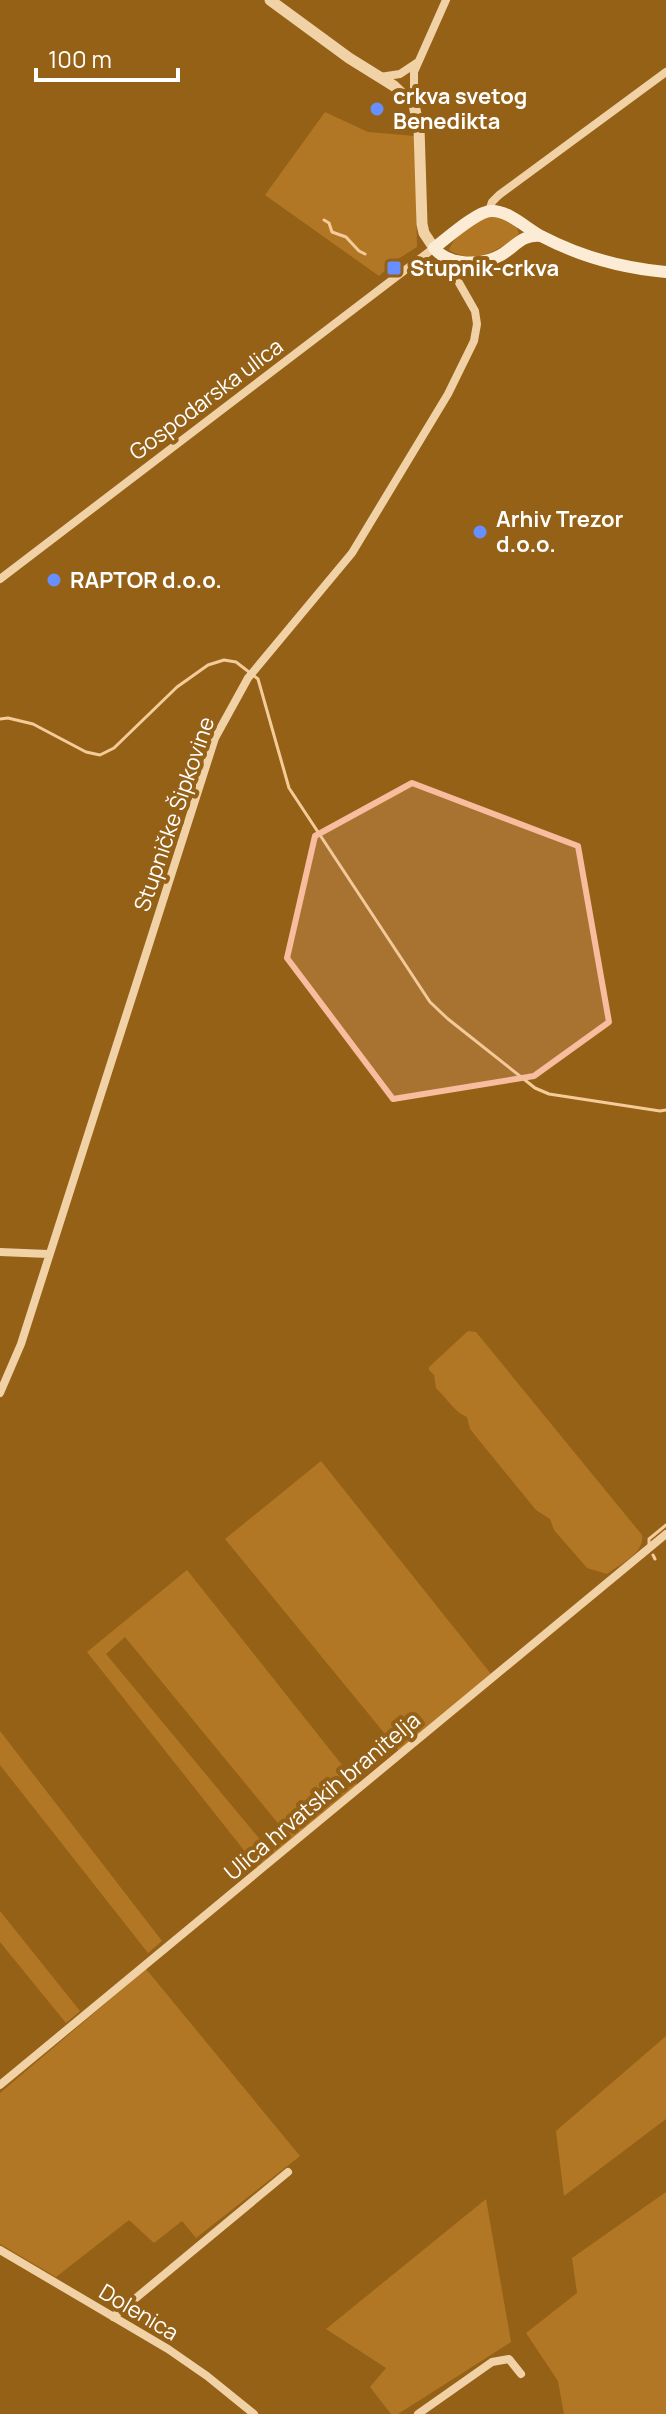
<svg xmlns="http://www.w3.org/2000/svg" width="666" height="2414" font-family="Manrope,sans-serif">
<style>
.green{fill:#b27725;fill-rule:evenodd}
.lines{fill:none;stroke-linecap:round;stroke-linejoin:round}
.stream{stroke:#f4cc99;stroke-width:3}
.minor{stroke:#f1d2a7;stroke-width:8}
.tertiary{stroke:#f1d2a7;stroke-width:11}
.secondary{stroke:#fcecd5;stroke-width:12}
.marked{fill:#f6bd9e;fill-opacity:0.2;stroke:#f6bd9e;stroke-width:6;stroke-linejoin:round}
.poi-dot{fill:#678fff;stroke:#956116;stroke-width:3}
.labels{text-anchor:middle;stroke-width:8;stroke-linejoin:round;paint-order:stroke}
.poi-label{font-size:22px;font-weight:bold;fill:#fff;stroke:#956116;text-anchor:start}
.street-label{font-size:22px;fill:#fff;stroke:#956116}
</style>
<rect width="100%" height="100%" fill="#956116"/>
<path class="green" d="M325 112 368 132 415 136 417 247 395 261 379 276 265 195Z
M494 215 516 225 519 234 515 238C495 252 473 265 449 250 455 234 477 218 494 215Z
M468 1331 476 1332 642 1535C645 1553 620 1564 607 1574L587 1568 554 1530 550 1519 536 1510 478 1439 470 1429 467 1417C454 1412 446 1397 436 1388L434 1375 429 1370V1367Z
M321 1461 491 1674 399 1751 225 1539Z
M187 1570 358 1785 258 1868 87 1652ZM125 1637 281 1827 262 1842 106 1654Z
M0 1731 162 1941 148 1953 0 1765Z
M0 1911 80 2011 66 2023 0 1942Z
M146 1969 300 2156 196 2238 182 2221 154 2243 129 2220 56 2277 0 2244V2093Z
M666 2036V2119L564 2196 556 2131Z
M666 2192V2414H564L558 2381 526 2333 577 2293 572 2258Z
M486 2199 511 2342 398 2414H391L370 2387 386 2368 326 2329Z"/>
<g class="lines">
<path class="stream" d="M324 220 329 223 332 232 346 237 359 251 365 254
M0 719 8 718 33 724 86 752 100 755 114 748 177 687 208 665 224 660 236 662 258 679 289 788 430 1002 448 1019 535 1088 549 1094 660 1111 666 1110
M649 1544V1539L666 1525
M653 1555 655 1559"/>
<path class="minor" d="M380 77 400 74 418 62
M414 104V72L446 0
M489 211 492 202 499 195 666 72
M0 579 434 248
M0 1252 48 1254
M0 1393 21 1344 215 738 248 678 352 553 448 394 474 341 477 324 475 311 454 274 451 267V260
M0 2085 666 1534
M0 2250 168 2349 207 2376 254 2414
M113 2317 288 2172
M418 2414 492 2362 509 2359 521 2374"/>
<path class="tertiary" d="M270 0 349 58 394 86 414 105 419 128 422 224 424 233 434 248"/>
<path class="secondary" d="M541 236C522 234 516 246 501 255 481 266 449 266 434 248 446 239 477 211 491 211 508 210 526 228 541 236 581 257 621 268 666 272"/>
</g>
<path class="marked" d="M412 783 578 846 609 1022 534 1076 393 1099 287 958 315 836Z"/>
<g class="poi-dot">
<circle cx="377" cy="109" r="8"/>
<rect x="386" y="260" width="16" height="16" rx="4"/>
<circle cx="480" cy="532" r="8"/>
<circle cx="54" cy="580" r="8"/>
</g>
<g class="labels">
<g class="poi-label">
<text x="393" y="104">crkva svetog<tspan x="393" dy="25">Benedikta</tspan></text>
<text x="410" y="276">Stupnik-crkva</text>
<text x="496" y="527">Arhiv Trezor<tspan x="496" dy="25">d.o.o.</tspan></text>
<text x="70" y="588">RAPTOR d.o.o.</text>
</g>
<g class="street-label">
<text transform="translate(206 399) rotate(-37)" y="8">Gospodarska ulica</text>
<text transform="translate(174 814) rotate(-71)" y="8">Stupničke Šipkovine</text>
<text transform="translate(322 1796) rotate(-40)" y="8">Ulica hrvatskih branitelja</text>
<text transform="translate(139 2312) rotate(31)" y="8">Dolenica</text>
</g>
</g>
<path d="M36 68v12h142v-12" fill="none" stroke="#ffffff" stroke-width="4"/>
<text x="48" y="68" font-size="24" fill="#ffffff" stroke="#956116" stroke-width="6" paint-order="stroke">100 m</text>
</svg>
